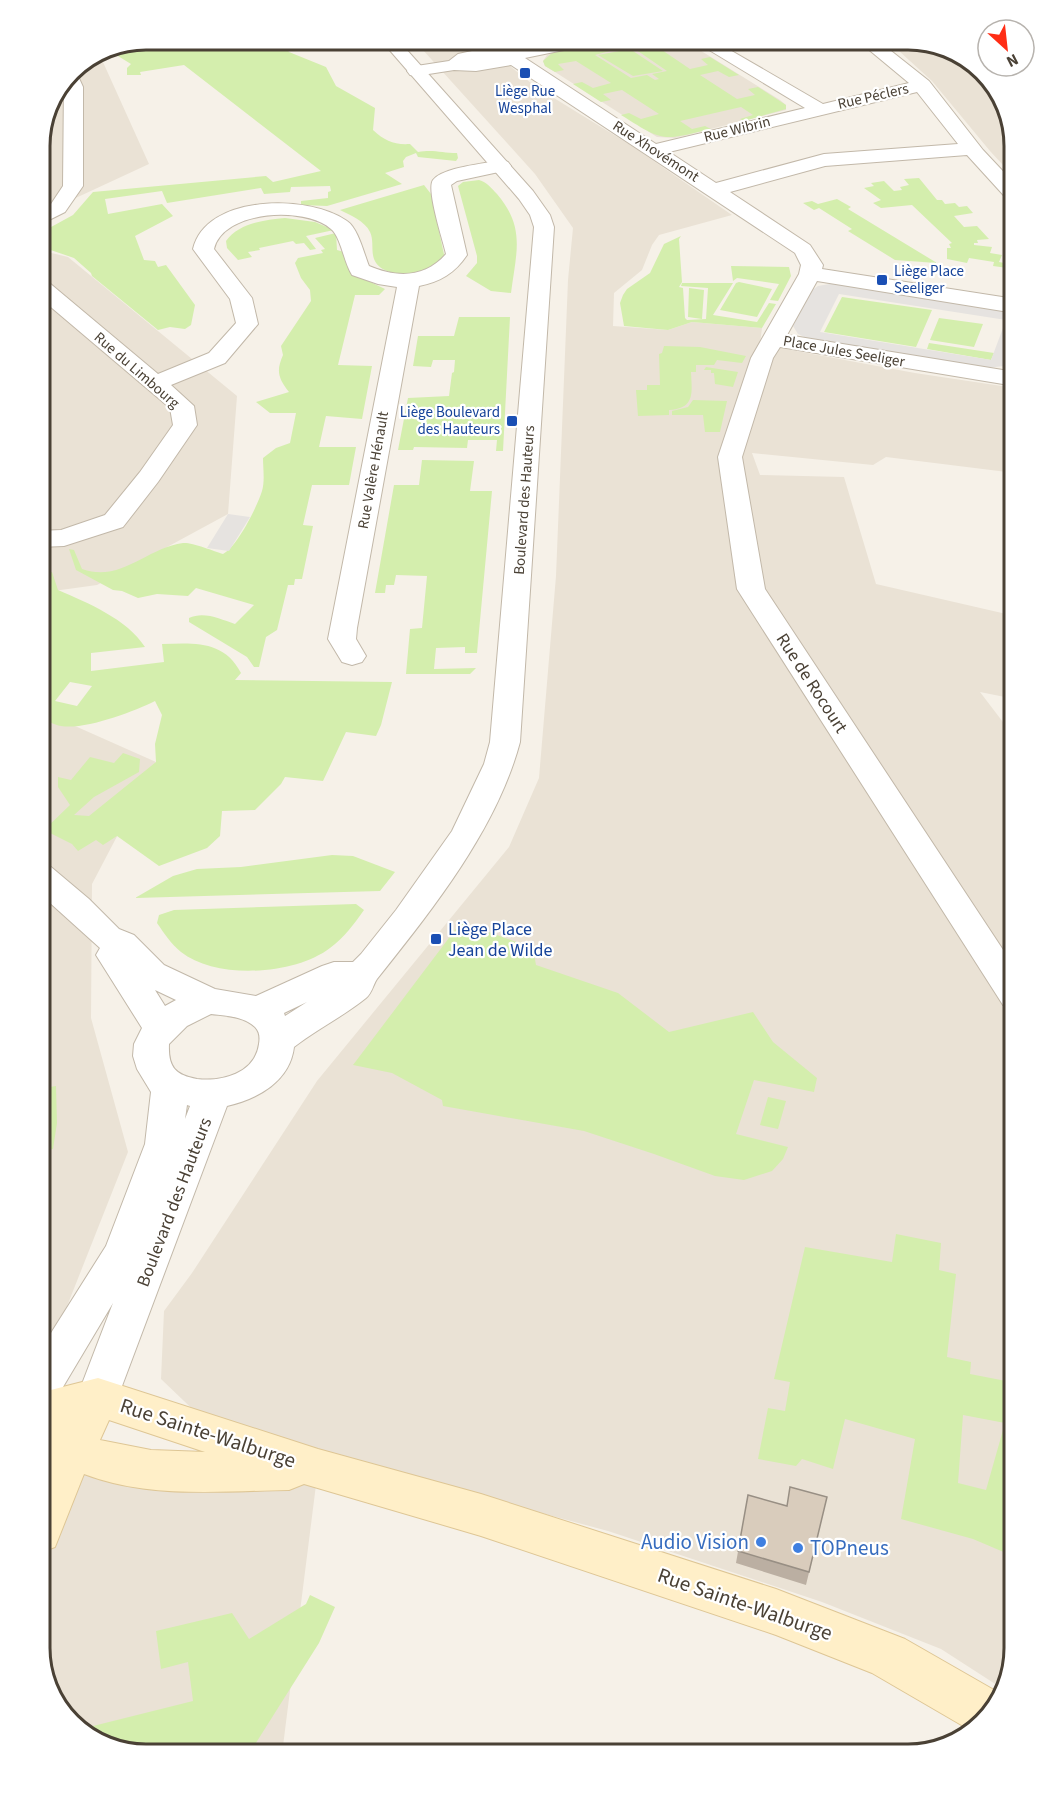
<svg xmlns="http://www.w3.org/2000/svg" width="1054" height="1793" font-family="'Source Sans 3',sans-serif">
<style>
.residential{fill:#eae2d5}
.green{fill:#d4eead;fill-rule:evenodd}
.parking{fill:#e6e3e0;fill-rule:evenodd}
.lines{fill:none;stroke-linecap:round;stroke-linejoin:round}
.minor-casing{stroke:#c2b8a9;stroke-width:2}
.tertiary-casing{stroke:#c2b8a9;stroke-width:2}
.secondary-casing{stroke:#dec695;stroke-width:2}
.minor{fill:#fff;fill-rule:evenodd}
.tertiary{fill:#fff;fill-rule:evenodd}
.secondary{fill:#ffefc8;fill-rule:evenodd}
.wall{fill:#bbafa2}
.building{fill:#d9ccbc;stroke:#988f84;stroke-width:1.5}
.transit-dot{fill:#1a4fb4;stroke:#fff;stroke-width:2}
.shop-dot{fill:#3f7fe0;stroke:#fff;stroke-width:2}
.labels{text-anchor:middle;stroke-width:4.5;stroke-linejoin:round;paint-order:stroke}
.far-transit-label{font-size:15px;fill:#164399;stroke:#fff}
.far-street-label{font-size:15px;fill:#4a4135;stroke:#fff}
.street-label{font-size:18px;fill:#4a4135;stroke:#fff}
.transit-label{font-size:18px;fill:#164399;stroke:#fff;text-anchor:start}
.near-street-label{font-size:21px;fill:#4a4135;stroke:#fff}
.near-shop-label{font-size:21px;fill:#366cbe;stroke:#fff;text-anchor:end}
.rim{fill:none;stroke:#4a4135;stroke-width:3}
</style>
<rect width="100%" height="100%" fill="#f6f1e8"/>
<path class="residential" d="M413 39H467L505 62 536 87 632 146 732 215 659 235 652 245 642 270 614 293 613 326 668 330 692 322 762 328 760 344 780 348 915 373 1015 388V473L886 457 873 465 752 453 760 475 844 477 876 584 1015 616V699L980 692 1009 730 1015 731V1648L1003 1689 941 1649 822 1602 608 1531 207 1423 161 1379 164 1311 192 1273 317 1081 509 847 539 778 556 576 568 280 573 228 535 174Z
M623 39H682L780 100 786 105V110L675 138 657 137 555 72 545 66 543 61 547 55 559 51Z
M878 39H916L968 57 1004 98 1015 145V178L990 151 932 81 899 51Z
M98 51 149 164 39 215V138L70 70Z
M39 250 68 257 237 396 228 514 97 585 39 593Z
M39 710 156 762 92 884 91 1018 128 1152 39 1377Z
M39 1440 318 1469 282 1754H138L86 1736 50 1695 39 1648Z"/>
<path class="green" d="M145 39H290L283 43 289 52 326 67 336 86 375 108 373 130C385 141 394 145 410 144L418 152C433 149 442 153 457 153L458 158 456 161 418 157 416 153 406 157 403 161 404 167 385 173 402 184 327 206 301 205V201L328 198V192L331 191 330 186 291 187 290 192 264 194 261 188 167 203 162 191 105 199 108 214 162 204 173 216 135 236 144 260 155 261 158 267 166 265 195 305 191 325 185 329 170 327 158 330 92 276 91 273 74 258 39 246V243L49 234 42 232 73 215 93 192 266 176 273 182 321 171 184 65 140 72 141 75H127V68L131 64 118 56 117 50 111 46 142 43Z
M623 39H682L692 46 684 48 674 42 656 46 690 69 708 65 701 59 710 57 739 75 729 77 718 71 700 75 737 99 755 95 748 89 758 87 786 105V109L744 121 740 119 753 115 741 107 680 121 692 129 705 126 711 129C661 141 664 142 621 115L629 113 641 119 659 114 622 90 603 94 611 100 601 102 573 84 582 82 593 88 611 83 576 61 558 64 564 70 555 72 545 66 543 61 553 52 598 44 610 51 595 55 631 78 647 75 655 80 659 79 652 74 667 71 632 47 615 50 603 43Z
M630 49 663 71 633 76 598 55Z
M919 178 937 200H942L945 204 955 203 959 207 967 206 973 213 954 216 964 227 977 226 989 239 977 240 978 243H974V245L992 247 990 253 1002 255 999 262 1015 265V269L993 266 994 262 969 258 967 263 947 259V248H951L949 244 952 243 912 205 881 208 873 203 881 200 864 188 874 186 871 183 884 181 894 191 902 190 900 187 909 185 904 179Z
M479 180C487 182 491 188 497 194 526 228 516 253 511 293L491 291 466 276 477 263V256L458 186 463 182Z
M424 185 431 194 445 259C437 263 428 271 420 273 406 276 380 275 374 259 371 251 374 240 370 232 365 221 350 215 340 210Z
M837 199 851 207 848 209 937 263 895 260 848 231 852 229 819 208 814 210 803 203 812 201 818 204Z
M285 218 315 222 334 230 306 236 316 249 310 250 304 243 296 244 293 241 259 248 260 250 248 252 252 257 238 260 227 248 226 241C239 223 264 220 285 218Z
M336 233 337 250 344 252 360 277 385 289 379 295H355L338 365 372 366 362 419 326 416 325 420 319 447H356L349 485H312L303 525 313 526 302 579H295L294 585H288L277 630 266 637 259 667H254L247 657 189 622V618C204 611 220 619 235 624L254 605 196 588 188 596 157 594 138 598 122 591 113 590 76 570 69 549 74 550 82 569C121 583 146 548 183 543 191 542 214 551 223 554 237 547 257 507 262 491 265 481 263 468 263 458L276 448 290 443 296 413H270L256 402 289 392C278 378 276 371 283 355L281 346 311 301 310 290 301 278 295 263 298 258 323 253 321 250 325 249 315 238Z
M681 236 679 239 682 282 679 287 683 288 685 318 687 320 706 319 708 288 681 286 682 283H733L713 315 757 322 769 303 776 304 762 328 692 322 668 330 624 326 620 303 623 295 627 289 650 273 664 244Z
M731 266 789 267 791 276 778 301 770 300 779 284 737 278 733 281Z
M739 282 772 289 757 317 720 310 736 283Z
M689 288 704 290 702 319 688 317Z
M842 297 932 310 916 347 824 332Z
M459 317H510L503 451H496L497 440H468L467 448 414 447 413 450H398L408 398 449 396 452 373 454 372 455 360H433L431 367 413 366 418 336H454Z
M939 318 983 324 974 347 930 340Z
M929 343 994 353 991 360 927 349Z
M664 346 700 347 746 356 742 363 717 360 714 365H696V372H691C692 394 695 408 669 410V415L638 416 636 390H647V385H660L659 354 662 353Z
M706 367 738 372 733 387 715 384 714 373H711V370H704Z
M693 400 727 401 720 432H705L703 415H672V411L688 407Z
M422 460 474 461 470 491H492L477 653H465V647L436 648 434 669 476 668 470 674H406L410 629 422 628 427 576 396 575 394 585H386L385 593H375L394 485H419Z
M52 572 58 590C88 603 127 619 145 647L91 653V671L164 662 162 644C194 643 224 640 241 673L235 680 392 682 381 725 376 736 346 732 323 781 285 777 281 784 255 810 222 811 220 836 207 848 159 866 117 836 103 845 96 840 78 851 72 844 44 830 70 805 58 787V777L71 780 90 757 114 763 123 753 140 759 139 772 94 797 74 815 89 816 156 762 155 744 162 715 155 701C133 712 85 730 61 726 54 725 46 720 39 717V573ZM70 682 92 686 77 706 55 701Z
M332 855 353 856 395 872 380 891 135 898 173 876 197 869 241 867Z
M356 904 364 910C354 924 344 938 330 948 295 975 216 980 181 952 171 944 164 933 157 923L159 915 174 910Z
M461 922 533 948 536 965 618 993 669 1032 753 1012 773 1042 817 1078 814 1092 754 1080 736 1134 788 1147 783 1159 772 1171 744 1180 715 1176 654 1154 584 1131 443 1106 442 1100 392 1073 353 1065Z
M39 1035 49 1071 50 1087 56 1086 57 1123 53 1149 46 1150 43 1166 39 1162Z
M768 1097 786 1101 778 1129 760 1125Z
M896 1234 941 1243 939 1270 956 1274 947 1357 971 1362 970 1374 1006 1381V1390L1015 1392V1550L1013 1556 973 1539 901 1519 915 1439 845 1419 833 1469 802 1459 796 1466 758 1459 768 1408 785 1411 790 1382 774 1379 805 1247 892 1262ZM963 1415 1005 1423 986 1490 958 1483Z
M310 1595 335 1607 319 1643 249 1754H138L86 1736 85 1728 193 1701 188 1662 161 1669 156 1631 232 1613 249 1639 306 1604Z"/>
<path class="parking" d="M835 283 1015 313V361L1004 366 987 368 809 339 798 334 793 326 811 291 818 286ZM839 294 1006 320 991 360 820 332Z
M228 514 250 517 229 551 207 548Z"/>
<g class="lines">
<g class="minor-casing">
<path id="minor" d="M476 39H496L513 50 567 39H600L598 43 525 58 656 144 805 108 691 39H711L823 104 909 83 856 39H876L929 81 983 150 1015 184V202L1008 200 967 155 825 166 730 192 810 245 823 265 822 269 1015 299V313L817 281 787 335 1015 372V386L780 347 773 358 742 457 765 589 1015 968V1009L1003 1005 737 589 718 457 751 358 799 274 801 265 795 253 511 65 476 71 454 70 416 76 410 75 407 71 410 67 449 61 458 54 486 48ZM917 92 958 144 824 154 716 183 669 152Z
M71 69 77 74 83 87V186L65 212 39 225V210L51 204 63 186 64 84Z
M501 160 508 162 511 166 508 170 457 181 451 185 467 255C455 273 440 282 419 286L357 628 356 639 366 656 362 662 352 665 342 662 328 639 397 287 378 284 352 275C344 263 341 237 331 229 305 206 223 210 214 249L252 298 258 324 225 363 171 385 194 406 197 425 158 482 123 527 64 546 39 547V531L61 530 105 515 140 472 173 425 170 408 39 297V280L47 281 158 374 209 353 236 323 230 299 193 249C206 194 309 194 347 221 358 228 364 254 369 266 397 278 425 278 446 254 443 241 426 189 433 180 443 167 484 164 501 160Z"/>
</g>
<g class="tertiary-casing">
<path id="tertiary" d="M380 39H397L533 191 550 215 554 227 520 742C497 829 432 910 377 979 373 985 372 993 366 998 344 1016 317 1029 294 1047 290 1081 258 1099 227 1106L113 1410 98 1416 83 1410 77 1397 113 1303 54 1402 39 1408V1352L106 1246 145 1144 151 1092 137 1069 133 1056 134 1044 142 1028 96 955 100 948 39 893V864L51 867 89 899 119 929 134 935 164 965 215 989 256 996 322 966 334 962H353L361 954 396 910 452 831 484 764 490 742 534 227 530 215 519 199ZM155 990 176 1000 165 1006ZM307 1002 285 1016 284 1013ZM211 1014C226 1016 243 1016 255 1027 260 1032 260 1038 259 1044 255 1073 223 1082 197 1079 175 1075 168 1067 169 1044L187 1026ZM187 1105 190 1106 185 1119Z"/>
</g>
<g class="secondary-casing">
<path id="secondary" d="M98 1378 318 1449 481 1494 776 1589 905 1639 1001 1694 997 1707 970 1730 872 1673 776 1635 481 1536 304 1484 289 1490C221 1491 149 1499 84 1474L55 1547 39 1553V1476L48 1458 39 1452V1393ZM109 1420 205 1452 151 1450 100 1440Z"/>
</g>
<use href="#minor" class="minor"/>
<use href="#tertiary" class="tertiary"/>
<use href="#secondary" class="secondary"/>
</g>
<path class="wall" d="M748 1495 786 1506 827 1497 806 1585 736 1563Z"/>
<path class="building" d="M790 1487 827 1497 809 1572 738 1551 748 1495 787 1506Z"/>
<g class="transit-dot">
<rect x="519" y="67" width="12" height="12" rx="3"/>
<rect x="876" y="274" width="12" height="12" rx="3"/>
<rect x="506" y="415" width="12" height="12" rx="3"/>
<rect x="430" y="933" width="12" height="12" rx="3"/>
</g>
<g class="shop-dot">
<circle cx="761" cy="1542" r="6"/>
<circle cx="798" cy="1548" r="6"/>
</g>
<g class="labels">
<g class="far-transit-label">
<text x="525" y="96">Liège Rue<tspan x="525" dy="17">Wesphal</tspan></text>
<text x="894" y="276" text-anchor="start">Liège Place<tspan x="894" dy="17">Seeliger</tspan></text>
<text x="500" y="417" text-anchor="end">Liège Boulevard<tspan x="500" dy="17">des Hauteurs</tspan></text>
</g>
<g class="far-street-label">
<text transform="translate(873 96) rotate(-13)" y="5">Rue Péclers</text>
<text transform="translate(737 129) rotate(-14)" y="5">Rue Wibrin</text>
<text transform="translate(656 151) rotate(33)" y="5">Rue Xhovémont</text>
<text transform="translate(844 351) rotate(10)" y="5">Place Jules Seeliger</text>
<text transform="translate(137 370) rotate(41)" y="5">Rue du Limbourg</text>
<text transform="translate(373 470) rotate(-80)" y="5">Rue Valère Hénault</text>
<text transform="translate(524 500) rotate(-86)" y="5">Boulevard des Hauteurs</text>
</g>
<g class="street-label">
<text transform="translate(812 683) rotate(57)" y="6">Rue de Rocourt</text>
<text transform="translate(174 1202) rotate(-69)" y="6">Boulevard des Hauteurs</text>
</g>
<g class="transit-label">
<text x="448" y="935">Liège Place<tspan x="448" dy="21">Jean de Wilde</tspan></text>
</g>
<g class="near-street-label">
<text transform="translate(208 1433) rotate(18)" y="7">Rue Sainte-Walburge</text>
<text transform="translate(745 1604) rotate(19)" y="7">Rue Sainte-Walburge</text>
</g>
<g class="near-shop-label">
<text x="749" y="1549">Audio Vision</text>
<text x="810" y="1555" text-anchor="start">TOPneus</text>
</g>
</g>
<path d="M0 0H1054V1793H0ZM146 50H908A96 96 0 0 1 1004 146V1648A96 96 0 0 1 908 1744H146A96 96 0 0 1 50 1648V146A96 96 0 0 1 146 50Z" fill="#fff" fill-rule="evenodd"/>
<path class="rim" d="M146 50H908A96 96 0 0 1 1004 146V1648A96 96 0 0 1 908 1744H146A96 96 0 0 1 50 1648V146A96 96 0 0 1 146 50Z"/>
<g transform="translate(1006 48) rotate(153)"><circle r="28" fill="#ffffff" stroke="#b7b3ae" stroke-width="1.5"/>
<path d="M0-4.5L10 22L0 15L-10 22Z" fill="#ff2d15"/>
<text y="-9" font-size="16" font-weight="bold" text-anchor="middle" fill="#4a4135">N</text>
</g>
</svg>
